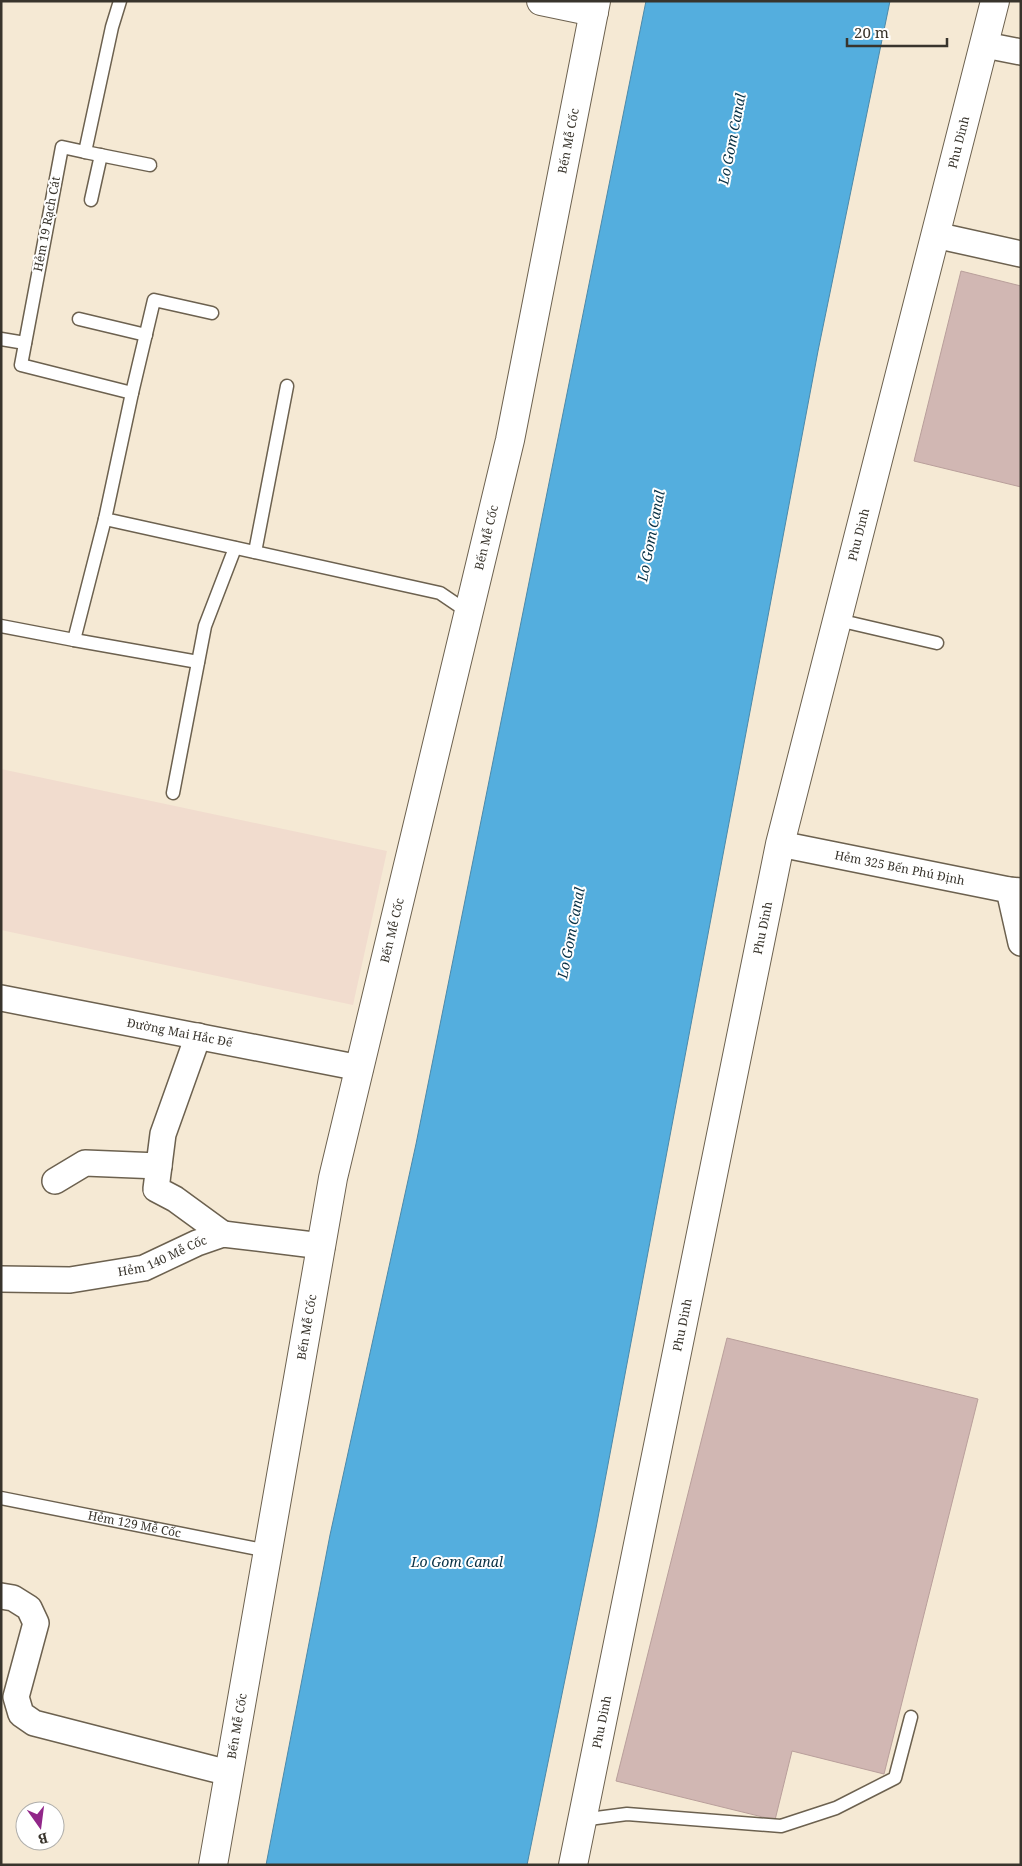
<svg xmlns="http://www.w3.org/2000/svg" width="1022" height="1866" font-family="'Noto Serif',serif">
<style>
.education{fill:#f1dcce}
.water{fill:#54aede;stroke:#4c89a9}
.building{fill:#d1b7b3;stroke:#b99f9b}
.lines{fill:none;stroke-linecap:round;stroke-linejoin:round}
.lane-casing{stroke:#6c614f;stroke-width:15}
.street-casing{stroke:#6c614f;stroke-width:28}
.secondary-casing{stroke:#6c614f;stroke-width:30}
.lane{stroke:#fff;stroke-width:12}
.street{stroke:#fff;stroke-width:25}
.secondary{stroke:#fff;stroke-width:28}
.labels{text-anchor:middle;stroke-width:4;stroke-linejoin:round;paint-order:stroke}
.street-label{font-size:12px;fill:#38342c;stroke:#fff}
.water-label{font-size:14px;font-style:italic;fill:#073044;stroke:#fff}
</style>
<rect width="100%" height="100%" fill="#f5e9d4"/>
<path class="education" d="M1 769 387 851 353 1005 1 930Z"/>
<path class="water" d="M646 1H890L818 351 596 1528 527 1865H266L330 1535 416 1144Z"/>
<path class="building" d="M961 271 1021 286V487L914 461Z
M727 1338 978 1399 884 1774 792 1751 775 1820 616 1781Z"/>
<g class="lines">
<g class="lane-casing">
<g id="lane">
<path d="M120 1 112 27 85 152 62 147 21 365 132 393"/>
<path d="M85 152 150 165"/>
<path d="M91 200 101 155"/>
<path d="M212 313 154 300 132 393 105 519 440 593 468 612"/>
<path d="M79 319 146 335"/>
<path d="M1 339 25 343"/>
<path d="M255 552 287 386"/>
<path d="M838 620 937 643"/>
<path d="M1 626 74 640 105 519"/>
<path d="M74 640 198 662"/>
<path d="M173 793 205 626 235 548"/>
<path id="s1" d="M1 1498 268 1551"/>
<path d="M581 1820 627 1814 781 1826 836 1808 895 1778 911 1717"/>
</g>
</g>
<g class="street-casing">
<g id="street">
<path d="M985 45 1021 52"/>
<path d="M935 235 1021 254"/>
<path id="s2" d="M780 844 1009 890 1021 891"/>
<path d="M1009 890 1021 943"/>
<path id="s3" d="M1 998 360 1068"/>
<path d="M198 1036 163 1134 156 1189 175 1199 223 1234"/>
<path d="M55 1181 85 1163 159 1166"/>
<path id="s4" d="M1 1279 70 1280 144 1268 197 1243 223 1234 322 1246"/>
<path d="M1 1596 13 1598 29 1608 36 1623 16 1697 21 1714 34 1723 229 1773"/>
</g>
</g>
<g class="secondary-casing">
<g id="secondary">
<path d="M541 1 594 12"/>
<path id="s5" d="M213 1865 333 1178 510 440 596 1"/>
<path id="s6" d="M573 1865 780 844 995 1"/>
</g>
</g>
<use href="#lane" class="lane"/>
<use href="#street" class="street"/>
<use href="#secondary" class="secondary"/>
</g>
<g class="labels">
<g class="street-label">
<text dy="4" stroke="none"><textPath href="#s5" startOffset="1761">Bến Mễ Cốc</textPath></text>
<text dy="4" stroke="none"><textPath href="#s6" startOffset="1766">Phu Dinh</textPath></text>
<text transform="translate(47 224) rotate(-79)" y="4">Hẻm 19 Rạch Cát</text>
<text dy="4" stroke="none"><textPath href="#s6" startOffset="1361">Phu Dinh</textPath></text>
<text dy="4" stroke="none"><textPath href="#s5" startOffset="1356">Bến Mễ Cốc</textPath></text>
<text dy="4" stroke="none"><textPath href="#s2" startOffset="122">Hẻm 325 Bến Phú Định</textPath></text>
<text dy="4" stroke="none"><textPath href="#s6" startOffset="956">Phu Dinh</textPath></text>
<text dy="4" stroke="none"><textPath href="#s5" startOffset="952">Bến Mễ Cốc</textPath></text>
<text dy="4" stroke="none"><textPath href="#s3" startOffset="182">Đường Mai Hắc Đế</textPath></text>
<text dy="4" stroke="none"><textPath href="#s4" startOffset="165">Hẻm 140 Mễ Cốc</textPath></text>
<text dy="4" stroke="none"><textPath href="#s6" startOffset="551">Phu Dinh</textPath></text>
<text dy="4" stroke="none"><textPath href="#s5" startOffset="546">Bến Mễ Cốc</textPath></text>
<text dy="4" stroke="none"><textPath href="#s1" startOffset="136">Hẻm 129 Mễ Cốc</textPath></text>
<text dy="4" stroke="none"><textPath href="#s6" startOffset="146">Phu Dinh</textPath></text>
<text dy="4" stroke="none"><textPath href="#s5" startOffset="141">Bến Mễ Cốc</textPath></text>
</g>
<g class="water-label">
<text transform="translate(732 139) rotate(-79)" y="5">Lo Gom Canal</text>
<text transform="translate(651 536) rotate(-79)" y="5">Lo Gom Canal</text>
<text transform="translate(571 933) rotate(-79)" y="5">Lo Gom Canal</text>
<text x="457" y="1567">Lo Gom Canal</text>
</g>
</g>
<rect width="1022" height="1866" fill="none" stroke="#38342c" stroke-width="5"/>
<g transform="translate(40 1826) rotate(166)"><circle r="24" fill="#ffffff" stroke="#afaeab"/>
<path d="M0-4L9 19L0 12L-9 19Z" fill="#912689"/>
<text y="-8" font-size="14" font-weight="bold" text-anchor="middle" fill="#38342c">B</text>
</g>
<path d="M847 38v8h100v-8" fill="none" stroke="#38342c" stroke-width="2.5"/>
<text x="854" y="38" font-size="15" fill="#38342c" stroke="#ffffff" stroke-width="4" paint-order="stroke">20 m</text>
</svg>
